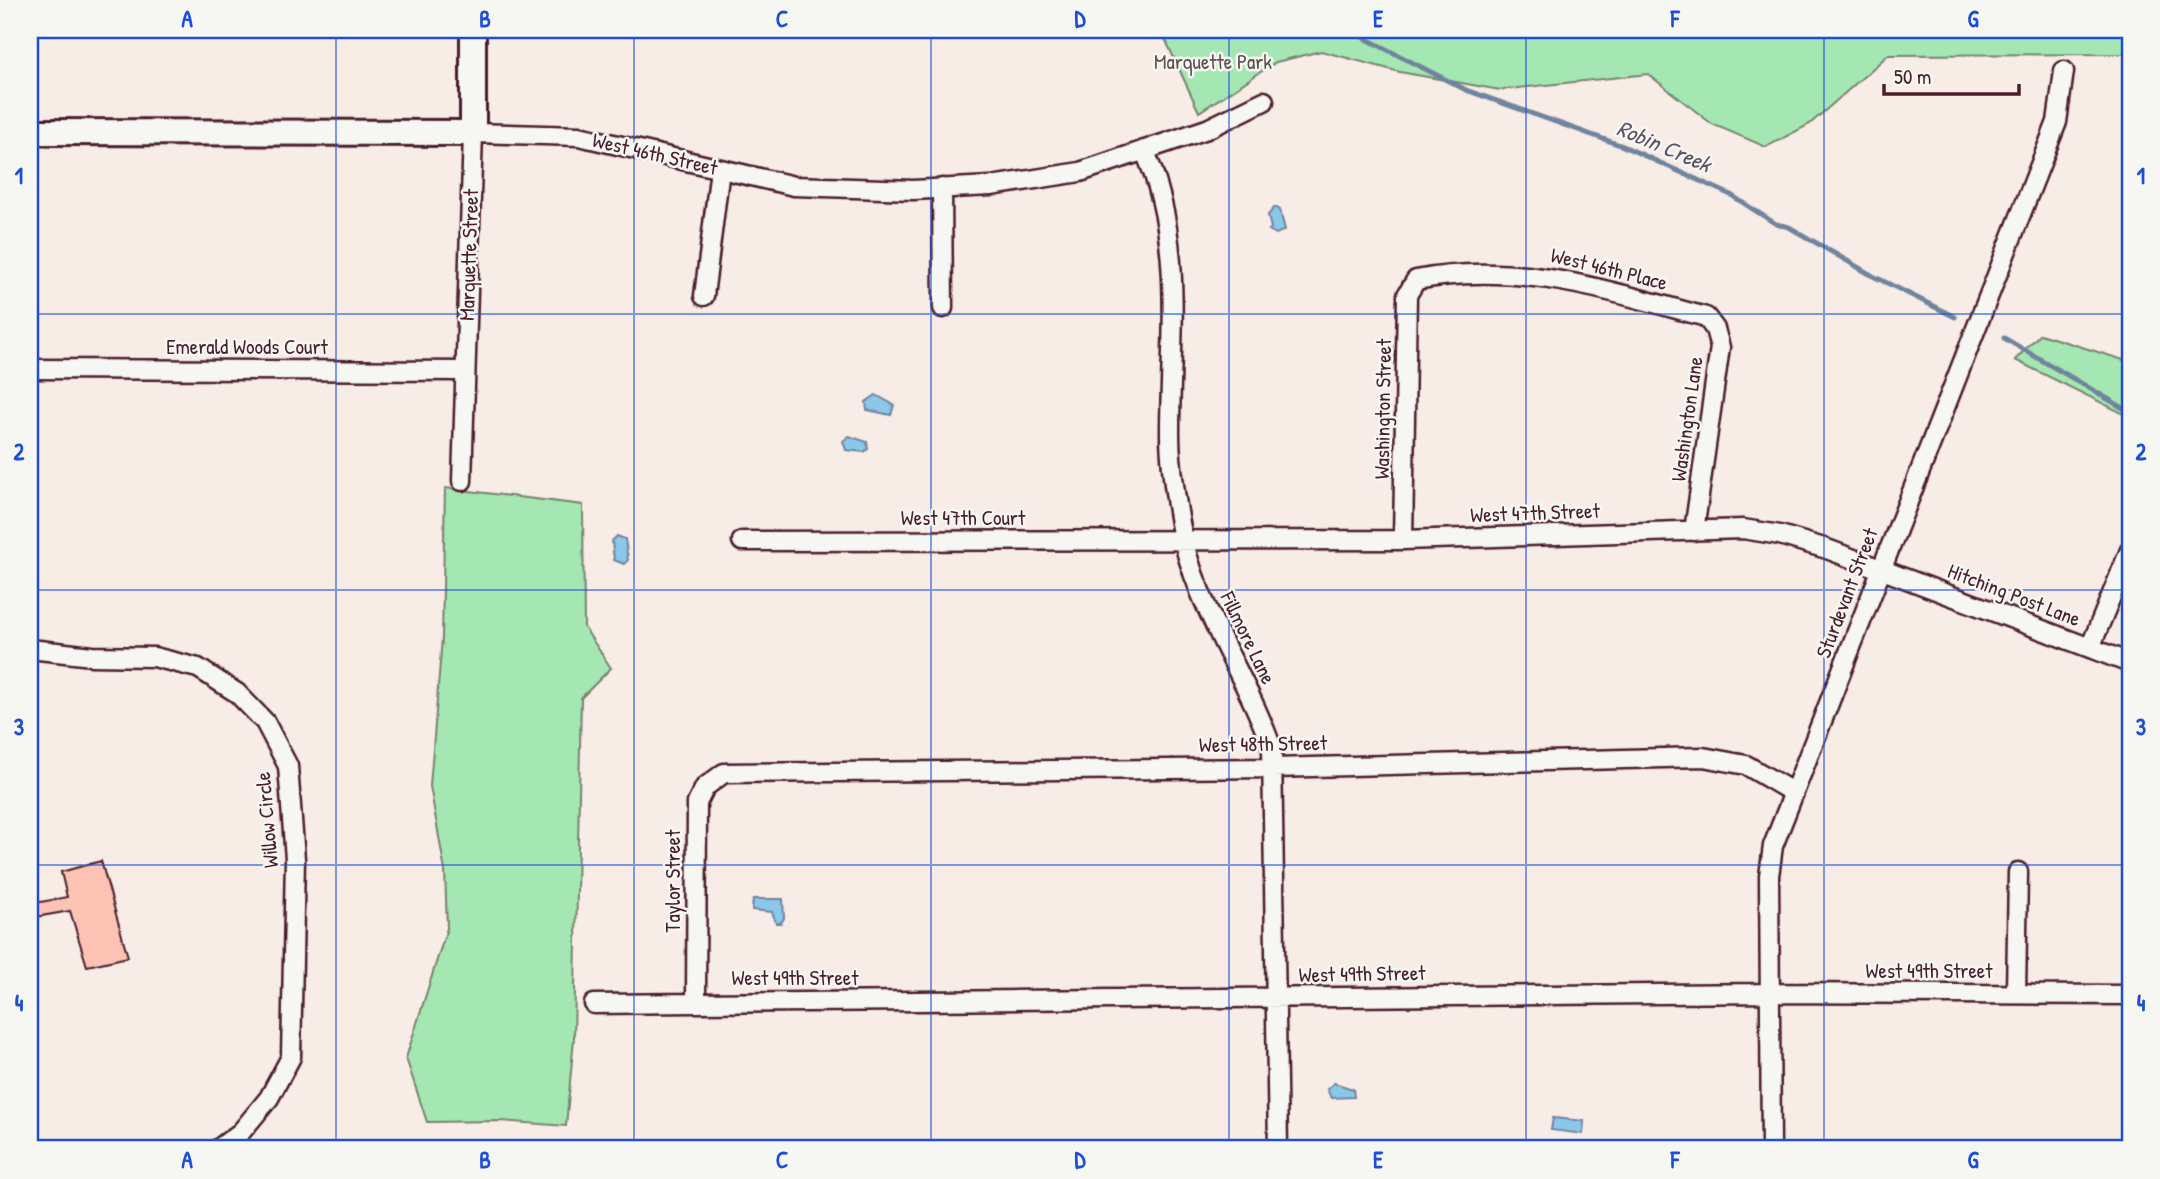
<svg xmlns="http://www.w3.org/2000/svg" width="2160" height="1179" font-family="'Patrick Hand',sans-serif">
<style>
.green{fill:#a4e7b2;stroke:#77836e;stroke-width:2}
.water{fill:#8ac7ea;stroke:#70849e;stroke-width:2}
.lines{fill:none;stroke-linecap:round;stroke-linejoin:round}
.stream{stroke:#70849e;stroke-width:5}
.building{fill:#fcc2b4;stroke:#4a1f2b;stroke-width:2}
.street-casing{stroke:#4a1f2b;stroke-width:23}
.secondary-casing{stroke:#4a1f2b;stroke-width:30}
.street{stroke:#f6f6f2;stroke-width:18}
.secondary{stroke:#f6f6f2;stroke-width:24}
.grid{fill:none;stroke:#1d4ed8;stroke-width:2;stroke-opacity:0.55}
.labels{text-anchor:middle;stroke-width:5;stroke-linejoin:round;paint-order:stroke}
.park-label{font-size:21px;fill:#60514d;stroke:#f6f6f2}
.street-label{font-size:21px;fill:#4a1f2b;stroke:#f6f6f2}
.water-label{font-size:23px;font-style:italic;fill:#5d5164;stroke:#f6f6f2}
.neatline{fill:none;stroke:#1d4ed8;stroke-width:2.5}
.grid-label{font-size:23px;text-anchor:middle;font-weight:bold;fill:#1d4ed8}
</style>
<rect width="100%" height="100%" fill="#f7ece6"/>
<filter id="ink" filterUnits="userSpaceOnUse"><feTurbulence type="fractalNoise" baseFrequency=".0143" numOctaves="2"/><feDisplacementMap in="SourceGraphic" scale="14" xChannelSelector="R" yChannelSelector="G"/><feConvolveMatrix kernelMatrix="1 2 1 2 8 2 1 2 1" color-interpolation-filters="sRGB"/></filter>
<g filter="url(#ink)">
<path class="green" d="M855 30H1025L923 39Z
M1161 30H2130V54L1888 55 1810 124 1766 147 1712 124 1648 74 1500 90 1400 72 1321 51 1276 62 1199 112Z
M2040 334 2130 362V417L2015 360Z
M445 488 583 505 584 627 611 668 581 698 574 1038 566 1126 500 1121 427 1122 406 1058 447 928 445 871 430 786 442 638Z"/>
<path class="water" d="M1275 207 1280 210 1285 230 1276 234 1269 230 1271 228 1268 215Z
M876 395 894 405 891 415 867 410 866 402Z
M849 436 867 442 868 449 864 452 846 450 843 441Z
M617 536 625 539 628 560 624 564 614 560 612 541Z
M783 899 784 918 781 923H776L772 912 752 910 753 899Z
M1334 1083 1353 1089 1354 1097 1331 1098 1327 1089Z
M1553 1118 1584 1121 1583 1134 1551 1130Z"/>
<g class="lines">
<path class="stream" d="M1349 30 1466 90 1623 146 1731 195 1776 224 1789 227 1873 276 1955 317
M2004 338 2130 412"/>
</g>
<path class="building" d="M101 861 128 957 87 966 70 911 30 918V904L67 897 61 872Z"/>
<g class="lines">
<g class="street-casing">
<path id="street" d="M1144 150C1185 238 1170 340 1170 433 1170 462 1175 495 1180 523 1193 604 1246 673 1272 749L1278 1149
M942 188 943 308
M704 296 720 169
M30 369 465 371
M462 481 473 133 579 136 794 186 913 190 991 186 1080 172 1207 129 1264 101
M1403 540 1407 295 1416 280C1517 260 1609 291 1706 317L1715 329 1720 347 1694 531
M742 541 1403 540 1743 529 1780 535 1827 549 2130 663
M2090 648 2130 550
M30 649 92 656 154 657 198 668 237 693 265 722 288 766 295 859 291 1057 269 1098 241 1132 218 1149
M2016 994 2018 872
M696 1001 697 803 705 787 724 773 1273 768 1703 757 1746 765 1794 793
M594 1004 1769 993 2130 995
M1771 1149 1769 876 1773 846 2057 122 2064 71"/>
</g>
<g class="secondary-casing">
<path id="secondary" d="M30 132 473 133V30"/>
</g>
<use href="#street" class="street"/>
<use href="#secondary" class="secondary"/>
</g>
</g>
<path class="grid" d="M336 30V1149M634 30V1149M931 30V1149M1229 30V1149M1526 30V1149M1824 30V1149M30 314H2130M30 590H2130M30 865H2130"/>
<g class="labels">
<g class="park-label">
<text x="1213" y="69">Marquette Park</text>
</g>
<g class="street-label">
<text transform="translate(655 154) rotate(13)" y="7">West 46th Street</text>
<text transform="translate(469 255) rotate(-88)" y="7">Marquette Street</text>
<text transform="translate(1609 269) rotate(14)" y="7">West 46th Place</text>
<text x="247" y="354">Emerald Woods Court</text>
<text transform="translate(1383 409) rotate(-89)" y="7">Washington Street</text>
<text transform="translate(1687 419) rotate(-82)" y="7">Washington Lane</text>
<text transform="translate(1535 513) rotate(-2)" y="7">West 47th Street</text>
<text x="963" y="525">West 47th Court</text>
<text transform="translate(1847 593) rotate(-69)" y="7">Sturdevant Street</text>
<text transform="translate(2014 595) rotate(21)" y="7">Hitching Post Lane</text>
<text transform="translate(1248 638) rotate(64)" y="7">Fillmore Lane</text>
<text transform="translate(1263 744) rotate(-1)" y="7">West 48th Street</text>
<text transform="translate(267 820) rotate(-95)" y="7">Willow Circle</text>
<text transform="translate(673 881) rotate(-90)" y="7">Taylor Street</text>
<text x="1929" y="978">West 49th Street</text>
<text transform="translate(1362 974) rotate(-1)" y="7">West 49th Street</text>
<text x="795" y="985">West 49th Street</text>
</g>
<g class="water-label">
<text transform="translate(1664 146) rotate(23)" y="8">Robin Creek</text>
</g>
</g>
<rect width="2160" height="1179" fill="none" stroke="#f6f6f2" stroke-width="77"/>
<path d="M1884 84v10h135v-10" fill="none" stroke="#4a1f2b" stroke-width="3.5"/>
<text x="1894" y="84" font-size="21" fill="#4a1f2b" stroke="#f6f6f2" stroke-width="5" paint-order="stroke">50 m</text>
<rect x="38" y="38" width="2084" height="1102" class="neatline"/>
<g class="grid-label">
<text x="187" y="27">A</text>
<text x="485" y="27">B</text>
<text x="782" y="27">C</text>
<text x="1080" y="27">D</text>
<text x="1378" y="27">E</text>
<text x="1675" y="27">F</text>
<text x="1973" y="27">G</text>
<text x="19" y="184">1</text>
<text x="2141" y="184">1</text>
<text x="19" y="460">2</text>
<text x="2141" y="460">2</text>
<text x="19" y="735">3</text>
<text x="2141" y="735">3</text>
<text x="19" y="1011">4</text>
<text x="2141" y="1011">4</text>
<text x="187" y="1168">A</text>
<text x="485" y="1168">B</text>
<text x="782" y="1168">C</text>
<text x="1080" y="1168">D</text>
<text x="1378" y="1168">E</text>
<text x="1675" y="1168">F</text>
<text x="1973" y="1168">G</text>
</g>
</svg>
